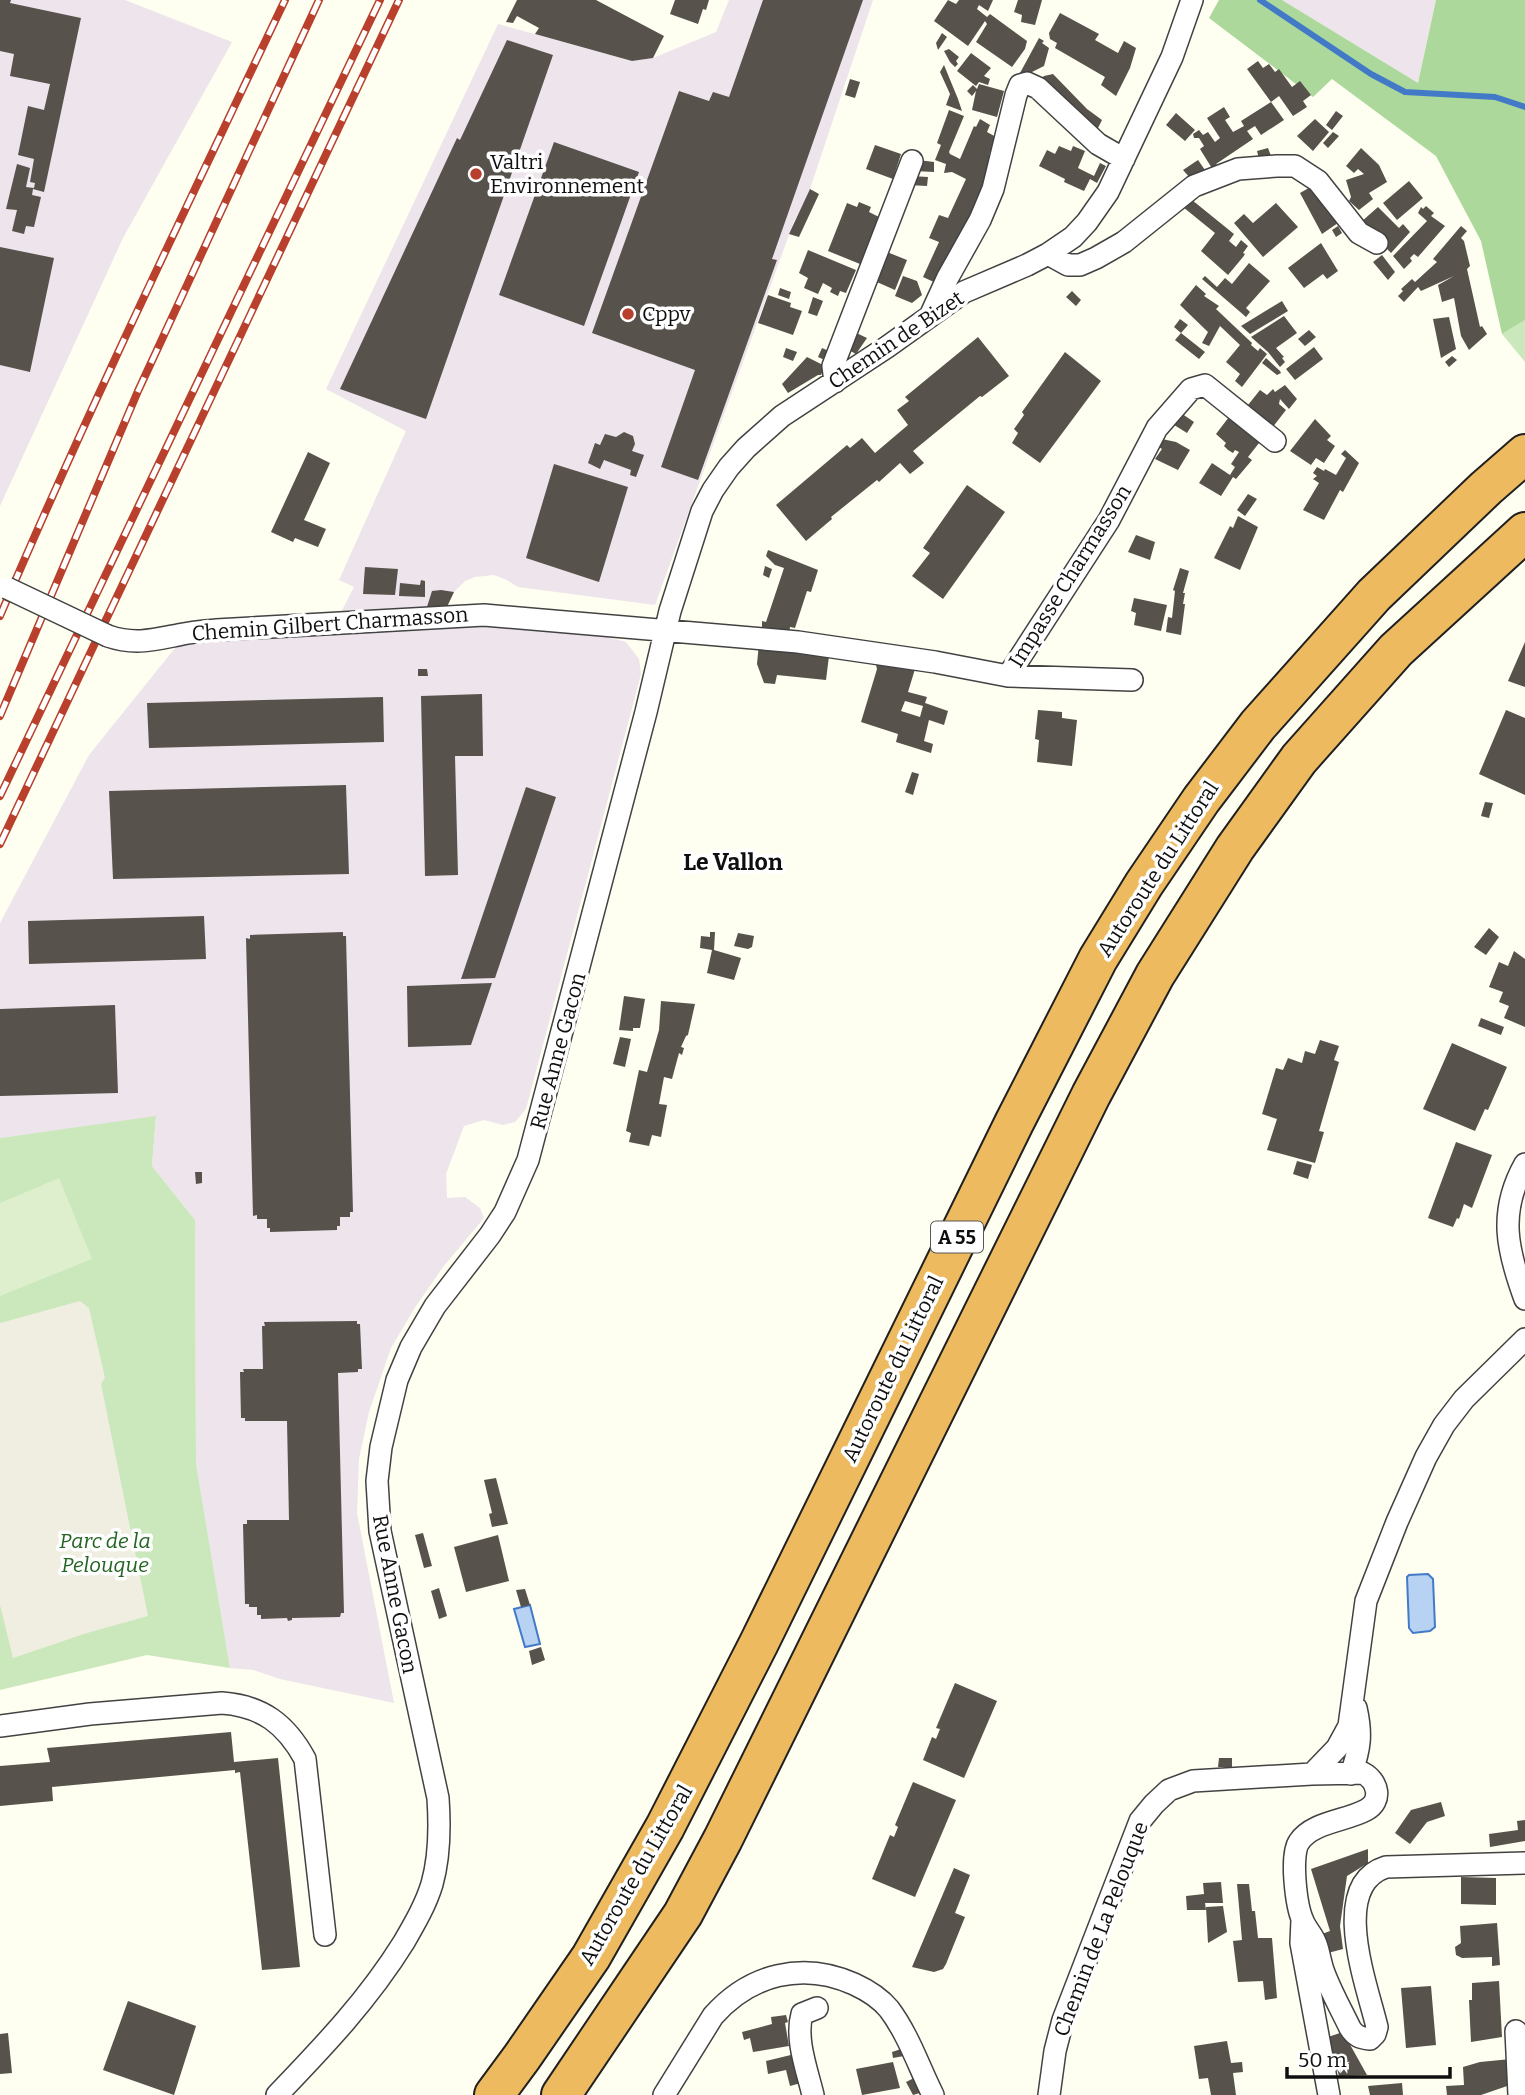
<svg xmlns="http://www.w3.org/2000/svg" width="1525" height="2095" font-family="Bitter,serif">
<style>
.industrial{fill:#ede4ec}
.green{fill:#cbe8bc}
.forest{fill:#acd89c}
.pitch{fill:#ddefcd}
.plaza{fill:#efeee0}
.water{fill:#b8d2f3;stroke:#427ac7;stroke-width:2}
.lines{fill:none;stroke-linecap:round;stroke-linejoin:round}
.stream{stroke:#427ac7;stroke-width:6}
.building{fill:#57524c;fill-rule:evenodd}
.minor-casing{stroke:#424242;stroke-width:24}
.motorway-casing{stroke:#202020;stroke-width:42}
.minor{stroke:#fff;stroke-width:21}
.motorway{stroke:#edba60;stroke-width:38}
.rail-casing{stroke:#b9402d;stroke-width:8}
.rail{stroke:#fff;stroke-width:5;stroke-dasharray:16;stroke-linecap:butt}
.minor-bridge-casing{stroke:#424242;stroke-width:24;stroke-linecap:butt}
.minor-bridge{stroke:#fff;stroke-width:21}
.poi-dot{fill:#b9402d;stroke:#fff;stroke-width:2.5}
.labels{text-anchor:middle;stroke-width:7;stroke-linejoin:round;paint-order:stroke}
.shield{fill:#fff;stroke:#575757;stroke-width:2}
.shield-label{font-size:19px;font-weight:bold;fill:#0f0f0f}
.poi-label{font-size:21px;fill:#0f0f0f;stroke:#fff;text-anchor:start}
.street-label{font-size:21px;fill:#0f0f0f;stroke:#fff}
.park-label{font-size:21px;font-style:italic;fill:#236422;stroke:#fff}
.neighbourhood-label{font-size:23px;font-weight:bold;fill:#0f0f0f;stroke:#fff}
</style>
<rect width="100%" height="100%" fill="#fefef1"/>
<path class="industrial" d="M0 0H125L232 42 123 238 0 506Z
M729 0H873L807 198 794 221 655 605 518 587 507 580 494 575 475 577 465 581 454 592 446 609 340 614 354 587 339 580 406 431 326 389 498 24 632 61 653 58 716 32Z
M1282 0H1436L1418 83Z
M479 625 576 629 626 642 639 659 641 674 526 1109 515 1122 503 1125 484 1120 464 1126 446 1174 447 1198 465 1197 480 1208 484 1218 443 1267 416 1306 391 1348 369 1412 359 1459 357 1513 394 1703 280 1679 253 1670 230 1668 196 1463 195 1220 152 1166 156 1117 0 1138V923L89 755 179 643Z"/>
<path class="green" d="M1525 320V362L1502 334Z
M156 1116 152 1166 195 1220 196 1463 230 1668 147 1655 0 1690V1138Z"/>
<path class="forest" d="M1219 0H1282L1418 83 1436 0H1525V320L1502 334 1481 241 1436 156 1332 79 1313 97 1209 18Z"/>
<path class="pitch" d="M59 1178 92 1259 0 1296V1203Z"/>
<path class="plaza" d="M80 1301 89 1308 105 1378 101 1384 148 1616 87 1633 13 1658 0 1605V1323Z"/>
<path class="water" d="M1428 1574 1433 1579 1435 1627 1430 1631 1413 1633 1409 1628 1407 1577 1409 1575Z
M530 1605 540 1644 525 1647 514 1609Z"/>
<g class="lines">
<path class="stream" d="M1260 0 1371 74 1405 92 1495 97 1525 107"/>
</g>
<path class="building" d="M0 0H11L10 3 81 18 44 192 33 189 32 195 41 197 34 227 26 226 24 234 12 231 17 210 6 209 17 164 30 168 26 187 34 188 35 183 30 182 34 159 18 155 28 106 44 110 50 84 10 76 14 54 0 51Z
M517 0H596L664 36 653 58 632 61 535 34 539 28 517 16 513 23 506 22Z
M675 0H709L706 10 703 9 698 24 670 14Z
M763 0H863L772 259 777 260 698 480 661 467 695 370 592 333 679 91 709 101 713 92 729 97Z
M948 0 956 4 959 0H993L988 11 979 5 977 9 987 17 990 14 1027 41 1025 49 1012 67 976 42 987 24 985 21 968 46 934 21Z
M1018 0H1042L1035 25 1021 22 1022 15 1014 12Z
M1060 13 1099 34 1095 40 1118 53 1124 41 1136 48 1130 68 1116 96 1101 85 1105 77 1055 48 1057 43 1050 39 1049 33Z
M942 33 947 37 938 50 936 43Z
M1039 38 1044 41 1042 43 1049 48 1044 66 1028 74 1020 73Z
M507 40 553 55 426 419 340 389 457 138 460 140Z
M949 49 959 57 956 61 958 64 955 67 950 62 944 51Z
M971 53 991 68 984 76 990 79 988 85 979 82 976 86 957 71Z
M1258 61 1263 68 1269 64 1275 72 1279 69 1292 87 1300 81 1311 95 1303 101 1307 107 1293 116 1279 96 1271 102 1247 69Z
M944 65 958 99 962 111 946 105 950 94 940 72Z
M1053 74 1087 109 1102 120 1095 134 1039 80 1044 76Z
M850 79 860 82 855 98 845 95Z
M979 84 1004 91 997 117 972 110 976 91 972 96 967 91 973 85 977 89Z
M1271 102 1284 120 1261 135 1255 126 1247 131 1253 139 1216 164 1218 166 1213 170 1200 149 1204 146 1199 138H1194L1193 134 1199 130 1203 135 1208 132 1215 142 1220 138 1207 118 1224 107 1230 117 1225 120 1233 132 1244 126 1241 121Z
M949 110 964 116 949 152 950 154 960 159 974 126 976 127 980 119 990 125 987 132 996 137 989 155 995 159 943 275 936 283 923 277 939 242 929 238 939 215 948 218 966 179 952 172 944 173 946 164 935 160 941 145 937 143Z
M1336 111 1343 116 1332 130 1326 125Z
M1176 113 1195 130 1185 141 1166 125Z
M1315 119 1329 132 1313 151 1297 136Z
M1333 132 1339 136 1328 148 1323 143Z
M554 142 639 172 584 326 499 295Z
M875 145 901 154 893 179 866 169Z
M1059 146 1071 151 1073 146 1085 151 1078 168 1094 176 1100 163 1106 166 1097 183 1090 179 1084 191 1064 182 1065 179 1039 166 1047 150 1055 154Z
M1268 148 1271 156 1259 159 1257 151Z
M1361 148 1379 165 1387 182 1369 193 1373 199 1359 210 1349 201 1351 197 1346 180 1364 174 1358 169 1354 173 1346 166Z
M918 160 934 162V172L914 171Z
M1198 160 1205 170 1191 179 1183 170Z
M911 176 928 177 927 186 908 185Z
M1409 181 1423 198 1397 220 1383 203Z
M1314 185 1338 223 1322 234 1300 193Z
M810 189 819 194 799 237 789 234Z
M1192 200 1234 234 1229 241 1236 247 1241 240 1248 246 1243 253 1245 254 1243 257 1228 275 1201 251 1215 233 1183 207Z
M859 202 871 207 869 212 879 217 860 264 828 251 847 203 857 207Z
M1276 203 1298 227 1263 257 1234 223 1244 214 1253 223Z
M1426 206 1434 213 1431 216 1445 226 1418 257 1414 254 1410 258 1412 261 1404 269 1393 256 1427 221 1418 213 1421 207 1423 209Z
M1378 207 1399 228 1403 224 1410 232 1391 253 1361 222Z
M1338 226 1342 233 1336 237 1332 230Z
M1461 226 1467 231 1461 238 1464 241 1470 266 1467 269 1480 327 1482 326 1487 334 1469 350 1461 336 1454 298 1442 302 1438 285 1454 276 1421 291 1418 287 1404 302 1398 296 1403 291 1401 289 1412 279 1415 282 1437 262 1433 259Z
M1321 243 1338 271 1327 279 1323 274 1304 288 1288 268Z
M0 247 54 258 30 372 0 365Z
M808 250 856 270 846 293 840 291 838 296 830 292 832 288 823 283 818 294 804 288 808 278 799 273Z
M882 250 907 260 895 290 870 279Z
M1382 255 1395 272 1388 280 1373 262Z
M1249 263 1270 281 1246 308 1250 312 1246 317 1202 279 1205 276 1217 287 1225 278 1232 284Z
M903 276 917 281 922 295 912 303 895 296Z
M1196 285 1206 294 1204 296 1219 306 1216 309 1252 343 1251 345 1258 351 1260 348 1267 354 1242 387 1235 381 1240 374 1226 362 1240 345 1220 326 1209 346 1202 343 1208 332 1180 305Z
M780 288 791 292 789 299 778 295Z
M1072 291 1081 300 1076 306 1066 297Z
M768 295 791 303 790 307 802 311 793 335 758 323Z
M813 297 823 301 817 316 808 313Z
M1282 301 1288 311 1250 334 1241 326Z
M1284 316 1297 333 1276 348 1284 357 1282 358 1285 362 1280 367 1268 352 1251 337Z
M1449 317 1456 349 1441 358 1433 319Z
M1180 319 1188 325 1181 333 1174 327Z
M850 330 867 338 856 354 845 348Z
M1309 330 1316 337 1305 346 1298 339Z
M1181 333 1205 352 1199 359 1175 340Z
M978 337 1009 376 982 397 980 396 913 451 924 463 910 474 900 463 879 482 877 480 831 517 832 519 806 541 776 505 847 445 850 448 862 438 875 453 908 425 897 410 909 401 905 397Z
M1314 347 1323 359 1295 380 1286 369Z
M786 348 797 352 793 361 783 357Z
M822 348 831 352 827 361 818 357Z
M1065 352 1101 381 1040 463 1012 443 1018 433 1014 429 1024 415 1022 412Z
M1452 356 1457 360 1449 367 1445 362Z
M807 357 825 366 821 375H818L788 393 782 384Z
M1266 358 1280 371 1281 373 1277 375 1262 363Z
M1285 385 1297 399 1289 409 1280 399 1279 404 1286 410 1272 428 1244 410 1260 390 1267 395 1273 389 1275 392Z
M1178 411 1194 422 1187 433 1171 423Z
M1232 413 1263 438 1248 457 1252 460 1236 479 1233 477 1221 496 1199 483 1212 463 1230 475 1235 467 1231 464 1239 452 1235 450 1233 453 1228 450 1224 446 1226 443 1216 434Z
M1315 419 1331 436 1327 440 1335 446 1324 463 1316 458 1311 465 1290 451Z
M624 432 633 436 635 444 632 451 644 455 636 477 630 475 631 470 604 460 600 469 588 463 595 443 600 445 605 434 616 437Z
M1162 439 1176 442 1190 450 1178 470 1155 459 1162 449 1157 446Z
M1345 450 1359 463 1343 492 1340 490 1324 520 1303 510 1319 483 1313 479 1317 476 1313 473 1317 467 1324 471 1325 469 1336 475 1346 458 1341 454Z
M308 452 330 463 304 520 326 529 318 547 295 538 293 542 271 532Z
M554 464 628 487 599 582 526 558Z
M967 485 1005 512 943 599 912 576 930 553 923 548Z
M1248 494 1257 499 1245 516 1237 510Z
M1238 516 1258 527 1240 570 1214 558 1230 526 1233 528Z
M1136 535 1155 542 1150 560 1128 552Z
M768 550 818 570 811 592 807 591 795 628 790 627 789 636 762 633V621L766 622 784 568 775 565 766 556Z
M765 566 772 569 769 578 763 575Z
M365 567 398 569 395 595 363 594Z
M1180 568 1189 571 1183 593H1185L1183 604H1185L1181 635 1166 632 1168 617 1172 618 1175 591 1173 590Z
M421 580 425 581V597L399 596 400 583 420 585Z
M441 590 454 592 446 609 426 610 432 591Z
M1134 598 1167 605 1161 631 1134 625 1136 613 1131 611Z
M1525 642V687L1508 681Z
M759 643 829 656 826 680 777 675 775 684 764 683 757 664Z
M875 661 915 669 908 692 927 697 925 703 948 711 944 725 929 720 924 741 933 744 931 753 896 742 898 734 861 722 877 669ZM905 701 923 706 920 717 901 711Z
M418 669H427L428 676H418Z
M482 694 483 756H455L458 875 425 876 421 696Z
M383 697 384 742 149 748 147 703Z
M1038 710 1062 712V718L1077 720 1072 766 1037 762 1039 740 1035 739Z
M1506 710 1525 718V795L1479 774Z
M912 772 919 774 913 795 905 792Z
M346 785 349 874 113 879 109 791Z
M526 787 556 797 495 978 461 979Z
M1485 802 1493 803 1489 818 1481 816Z
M204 916 206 959 29 964 28 921Z
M1489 928 1499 937 1486 955 1474 947Z
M343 932V936H346L353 1212H350V1217H340V1226H337V1230L270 1232V1228H267V1219H257V1215L253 1216 246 938 250 939V935Z
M710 932H715L714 950 741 958 734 980 707 973 712 950 700 948 701 936 710 937Z
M738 933 754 936 752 947 748 949 734 946Z
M1514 951 1525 959V1027L1504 1018 1509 1006 1499 1002 1503 992 1489 987 1499 962 1508 966Z
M492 983 471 1045 408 1047 407 986Z
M624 996 645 999 640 1028H633V1031L619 1030Z
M661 1001 695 1004 688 1035 686 1036 681 1047 684 1048 682 1055 679 1053 672 1079 664 1077 659 1104 667 1105 661 1137 652 1135 649 1146 629 1142 631 1133 626 1131 639 1070 647 1072 659 1030Z
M115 1005 118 1093 0 1096V1009Z
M1481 1018 1504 1027 1501 1035 1478 1026Z
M620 1037 631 1039 625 1067 613 1064Z
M1320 1040 1339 1046 1334 1060 1339 1062 1319 1131 1324 1132 1315 1163 1267 1150 1277 1119 1262 1114 1276 1068 1283 1070 1288 1058 1302 1063 1305 1051 1315 1054Z
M1452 1043 1507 1067 1488 1110 1485 1109 1475 1131 1423 1109Z
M1456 1142 1492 1155 1472 1208 1464 1204 1459 1219 1457 1218 1453 1227 1428 1218Z
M1297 1161 1312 1165 1308 1179 1293 1174Z
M195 1172H202V1183L196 1184Z
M357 1321V1324H360L362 1369H358V1372L338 1373 344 1613H341L340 1617 292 1618V1620L288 1621 287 1618 261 1619V1615H257V1607H249V1604H245L243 1524H247V1520H289L287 1421H245V1418H241L240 1372H244L243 1369H263L262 1326H265L264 1322Z
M496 1478 508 1524 492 1527 489 1514 492 1513 484 1480Z
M423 1533 432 1566 424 1568 415 1535Z
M498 1535 509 1581 466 1592 454 1547Z
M439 1588 447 1616 439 1619 431 1591Z
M525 1589 530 1605 521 1607 516 1590Z
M541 1647 545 1660 532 1665 529 1651Z
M955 1683 997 1701 964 1778 923 1760 932 1737 936 1739 940 1729 936 1728Z
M231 1732 234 1762 278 1758 300 1967 262 1970 240 1772 235 1773V1770L52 1787 53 1801 0 1806V1766L50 1762 47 1748Z
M1219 1758H1232V1767H1218Z
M913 1782 956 1800 915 1897 872 1879 890 1835 894 1837 898 1827 895 1825Z
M1441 1802 1445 1816 1427 1822 1410 1844 1395 1833 1411 1810Z
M1525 1820V1841L1490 1847 1489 1834 1518 1830 1517 1821Z
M1368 1849V1863L1347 1876 1340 1926 1343 1949 1328 1953 1322 1934 1330 1931 1311 1869Z
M954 1868 970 1875 955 1913 965 1917 946 1964 943 1969 934 1972 912 1967Z
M1461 1877 1496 1878V1905L1461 1904Z
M1221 1882 1223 1903H1205L1206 1910H1187L1186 1896 1204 1894 1203 1883Z
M1237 1884H1249L1252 1911H1255L1258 1938H1272L1277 1998 1265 2000 1263 1981 1238 1982 1233 1941 1242 1940Z
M1223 1906 1227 1932 1208 1943 1206 1907Z
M1497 1923 1500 1965 1492 1966V1957L1462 1958 1456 1955 1455 1947 1461 1943 1460 1926Z
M1499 1981 1502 2037 1471 2042 1469 2000H1472V1983Z
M1431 1986 1436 2045 1406 2048 1401 1988Z
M128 2001 196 2026 174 2095 103 2070Z
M786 2015 788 2022 785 2023 789 2046 753 2052 750 2038 744 2040 742 2032 772 2024 771 2017Z
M1343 2032 1367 2075 1339 2076 1328 2037Z
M8 2033 12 2073 0 2074V2034Z
M1227 2041 1231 2063 1242 2062 1243 2072 1233 2073 1236 2095H1211L1208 2078 1199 2079 1194 2046Z
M901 2049 904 2056 893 2058 892 2052Z
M795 2054 801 2083 790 2086 786 2070 768 2074 766 2061Z
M1511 2059 1513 2084 1481 2095H1447L1446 2086 1464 2085 1463 2067 1480 2062Z
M893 2062 900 2088 862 2095 856 2069Z
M916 2077 923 2092 913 2095 906 2082Z
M1402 2083 1403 2095H1370L1368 2086Z"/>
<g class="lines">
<g class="minor-casing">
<path id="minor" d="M1048 254 1068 265H1080L1096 258 1124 242 1194 186 1238 169 1277 166H1295L1318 181 1359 233 1377 243
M931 314 947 279 980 220 993 189 1016 95 1020 85 1027 83 1038 88 1098 144 1124 159
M835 382 833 366 912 161
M108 636C134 645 153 640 178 635 191 632 204 631 216 630L484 615 798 642 935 662 1008 676 1132 680
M1008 676 1109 520 1157 428 1191 389 1205 385 1275 441
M1525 1164C1498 1212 1507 1250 1525 1299
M0 1726 90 1714 222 1703C262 1706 286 1724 305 1759L325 1935
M1312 1774 1337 1748 1349 1726 1366 1601 1397 1522 1426 1457 1444 1425 1464 1399 1525 1339
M1351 1774C1360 1749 1362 1734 1356 1708
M1302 1920 1301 1943 1329 2095
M1516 2031 1519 2095
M277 2095C324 2046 368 2000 404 1942 415 1923 426 1904 432 1884 440 1856 440 1827 438 1798L380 1531 377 1481 381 1447 397 1380 411 1347 435 1306 490 1235 505 1212 528 1160 646 712 670 611 702 511 713 490 729 467 746 448 782 416 887 347 964 292 1027 265 1048 254 1073 237 1087 222 1108 192 1172 57 1192 0
M664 2095 713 2016C750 1974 803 1961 854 1984 867 1990 880 1998 889 2009 908 2034 919 2067 933 2095
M813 2095C807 2070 795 2039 802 2014L817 2008
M1049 2095 1055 2051 1063 2020 1140 1821 1154 1804 1169 1790 1193 1781 1312 1774 1363 1773C1378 1781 1383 1801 1366 1810 1346 1821 1312 1822 1299 1842 1290 1855 1296 1906 1303 1921 1306 1929 1313 1935 1316 1944 1319 1952 1320 1961 1323 1970 1330 1990 1341 2009 1350 2028 1355 2036 1360 2038 1370 2039L1375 2034 1377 2027C1368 1988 1328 1885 1386 1867L1525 1863"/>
</g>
<g class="motorway-casing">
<path id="motorway" d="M494 2095 522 2057 591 1957 665 1827 759 1643 1014 1123 1098 959 1144 884 1201 800 1258 725 1374 595 1486 488 1525 454
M561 2095 683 1914 723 1839 1091 1095 1155 975 1235 848 1299 759 1396 650 1525 532"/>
</g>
<use href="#minor" class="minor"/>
<use href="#motorway" class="motorway"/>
<g class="rail-casing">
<path id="rail" d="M0 616C89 408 188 204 285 0
M0 716 138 391 319 0
M0 796 380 0
M0 844 399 0"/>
</g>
<use href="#rail" class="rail"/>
<g class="minor-bridge-casing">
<path id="minor-bridge" d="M7 588 108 636"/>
</g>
<use href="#minor-bridge" class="minor-bridge"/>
</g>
<g class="poi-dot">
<circle cx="476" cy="174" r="7"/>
<circle cx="628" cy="314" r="7"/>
</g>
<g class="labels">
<rect class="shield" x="931" y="1221.5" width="52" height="31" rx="5"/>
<g class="shield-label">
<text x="957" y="1244">A 55</text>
</g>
<g class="poi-label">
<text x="490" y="169">Valtri<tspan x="490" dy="24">Environnement</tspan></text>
<text x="642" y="321">Cppv</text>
</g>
<g class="street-label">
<text transform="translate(896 340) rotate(-34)" y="7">Chemin de Bizet</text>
<text transform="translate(1070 576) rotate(-58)" y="7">Impasse Charmasson</text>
<text transform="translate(330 624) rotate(-4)" y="7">Chemin Gilbert Charmasson</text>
<text transform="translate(1158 869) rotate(-57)" y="7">Autoroute du Littoral</text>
<text transform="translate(558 1051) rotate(-75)" y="7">Rue Anne Gacon</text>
<text transform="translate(893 1369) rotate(-64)" y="7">Autoroute du Littoral</text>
<text transform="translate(395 1594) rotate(79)" y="7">Rue Anne Gacon</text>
<text transform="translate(636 1875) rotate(-60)" y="7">Autoroute du Littoral</text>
<text transform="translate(1101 1929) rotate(-69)" y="7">Chemin de La Pelouque</text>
</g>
<g class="park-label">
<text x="105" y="1548">Parc de la<tspan x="105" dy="24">Pelouque</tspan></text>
</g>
<g class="neighbourhood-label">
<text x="733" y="870">Le Vallon</text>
</g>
</g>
<path d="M1287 2067v10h163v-10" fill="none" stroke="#0f0f0f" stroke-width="3.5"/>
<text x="1298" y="2067" font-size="21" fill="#0f0f0f" stroke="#ffffff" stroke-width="5" paint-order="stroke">50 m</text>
</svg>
